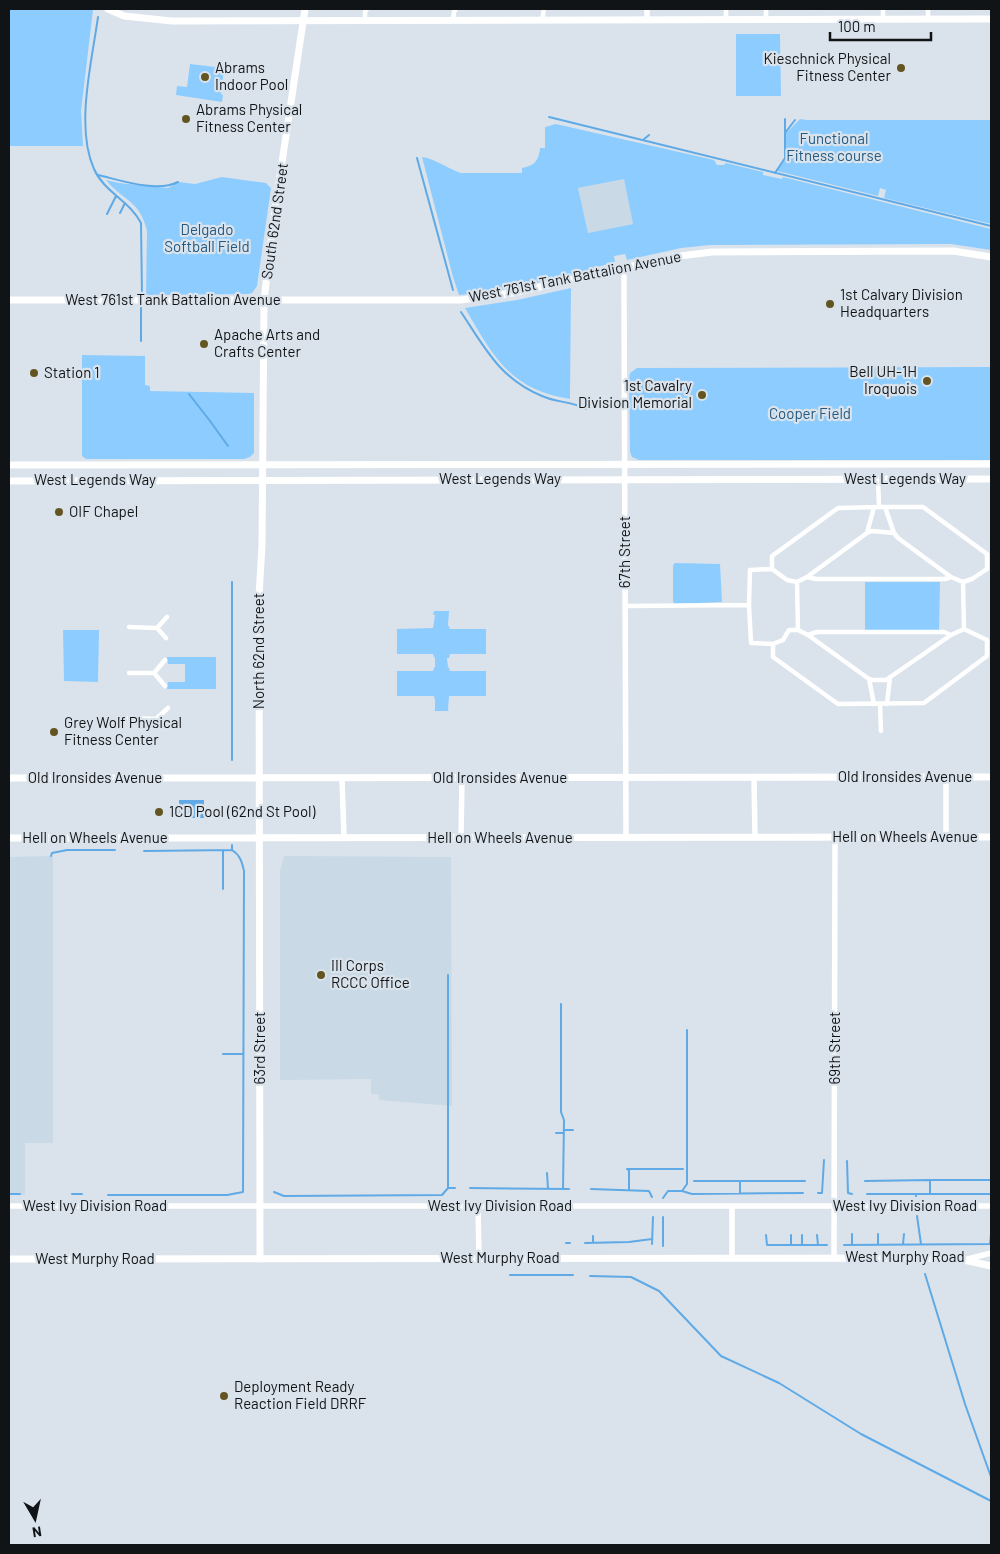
<svg xmlns="http://www.w3.org/2000/svg" width="1000" height="1554" font-family="Barlow,sans-serif">
<style>
.built{fill:#cad9e6}
.green{fill:#8dccff;fill-rule:evenodd}
.water{fill:#5faae6}
.lines{fill:none;stroke-linecap:round;stroke-linejoin:round}
.stream{stroke:#5faae6;stroke-width:2}
.pedestrian{stroke:#fff;stroke-width:4.5}
.minor{stroke:#fff;stroke-width:5.5}
.tertiary{stroke:#fff;stroke-width:7}
.poi-dot{fill:#635522;stroke:#dae3eb;stroke-width:2}
.labels{text-anchor:middle;stroke-width:4.5;stroke-linejoin:round;paint-order:stroke}
.poi-label{font-size:15px;fill:#111417;stroke:#dae3eb;text-anchor:start}
.park-label{font-size:15px;fill:#235981;stroke:#dae3eb}
.street-label{font-size:15px;fill:#111417;stroke:#dae3eb}
</style>
<rect width="100%" height="100%" fill="#dae3eb"/>
<path class="built" d="M624 179 633 224 588 233 578 188Z
M53 856V1143H25V1195H9V857Z
M284 856 451 857 452 1106 379 1100V1094H371V1079L280 1080V871Z"/>
<path class="green" d="M9 9H90L93 10 81 111 83 146H9Z
M736 34H780L781 96H736Z
M190 64 224 68 221 94 223 95 222 102 176 95 177 86 187 87Z
M800 119 806 120H991V224L884 198 886 190 880 188 878 196 777 171 786 158V133Z
M556 124 714 160 717 165H724L726 163 763 172V175L782 179 783 177 991 229V250L951 244 710 245 681 248 627 260 625 254 614 256 615 262C564 277 512 291 459 295L453 277 422 157C436 159 448 169 461 173H522V168C534 166 539 161 540 148H545V127ZM624 179 633 224 588 233 578 188Z
M222 177 266 183 271 188 257 286 252 293 248 294 146 295 147 231C140 200 123 201 106 180L119 183 168 188 179 182 195 184Z
M571 288 570 395V399C510 390 493 356 465 308L517 300Z
M82 355 145 356V385L150 386V391L254 393V453L250 457 244 459H86L82 456Z
M991 367V460H639L632 457 630 452 629 378 630 373 637 368Z
M675 563 720 564 722 602 675 604 673 602V565Z
M865 582H940L939 630H865Z
M434 611H449L448 625 450 629H486V654H450L449 658H447L448 667 449 668 450 671H486V696H449L448 710 449 711H434L435 710V700L434 696H397V671H433L434 668 435 667V658L434 657 433 654H397V629L433 628 435 615H433Z
M63 630H99L98 682 64 681Z
M167 657H216V689H167L168 682H185V664H168Z"/>
<path class="water" d="M179 800H204V818H179Z"/>
<g class="lines">
<path class="stream" d="M98 17C92 61 75 127 94 169 104 192 130 201 141 223L142 295
M549 117 991 226
M785 119V132
M643 140 649 135
M417 158 453 290
M775 173 785 158V133L795 120
M98 175C120 180 157 193 178 182
M120 213 125 203
M107 214 116 196
M461 312C485 348 500 379 542 396 557 403 572 401 586 409
M141 341V307
M189 394 210 421 228 446
M232 760V582
M232 850C240 855 242 862 244 871L243 1192
M144 851 232 850V845
M51 856 52 853 67 850H115
M223 889V850
M448 975V1188H455
M561 1004V1112L564 1120 563 1189
M223 1054H242
M564 1130H573
M556 1133H564
M847 1161 848 1193 852 1194
M547 1173 548 1189
M977 1180H991
M694 1181H739
M865 1181 930 1180
M470 1188 569 1189
M591 1189 649 1191 652 1197
M629 1190V1170L627 1169H683
M682 1191 692 1194 803 1193
M274 1192 284 1196 442 1195 448 1188
M740 1193V1181H805
M818 1193H822L824 1160
M930 1193V1180H976
M9 1194H20
M72 1194H82
M867 1194H916V1196
M916 1194H991
M108 1195H227L243 1192
M663 1198 668 1191H682L687 1184V1030
M917 1216 921 1244
M766 1235 767 1245H827
M791 1235V1245
M817 1235 818 1245
M593 1236V1242
M566 1243H570
M585 1243 629 1242 652 1239
M652 1244 653 1217
M852 1244V1234
M878 1244V1234
M903 1244 904 1234
M990 1244 991 1234
M802 1245V1235
M844 1245 991 1244
M663 1246V1217
M925 1274 965 1404 991 1477
M510 1275H573
M590 1276 631 1277 659 1291 721 1356 779 1383 861 1434 991 1501"/>
<path class="pedestrian" d="M766 9V19
M883 9V19
M726 19V9
M928 19V9
M365 20V12L367 9
M453 20 454 12 456 9
M542 20 544 9
M878 479 879 507
M885 507 894 533
M872 531 894 533 898 538 951 577 963 582 964 629 951 635 886 680H872L869 679 808 635 798 630 797 582 807 577 867 533Z
M867 533 874 507
M807 577 816 579H945L951 577
M797 582 787 580 772 569V556L838 508 879 507H923L987 554V569L972 579 963 582
M749 605 751 643 773 644
M625 606 749 605 750 570 772 569
M129 627 157 628
M798 630H789L783 640 773 644V657L838 704 924 703 987 656V640L964 629
M808 635 817 632H944L951 635
M166 638 157 628 167 617
M129 673H154
M869 679 874 704
M165 686 154 673 165 660
M880 704 881 731
M887 704 890 677
M129 718 156 719
M166 728 156 719 168 708"/>
<path class="minor" d="M647 20V9
M622 268 624 276V295L626 837
M342 778 344 838
M754 778 755 838
M946 837V777
M461 838 462 778
M9 1206H991
M732 1206V1258
M478 1207 479 1258
M834 1258 835 838
M964 1260 991 1253"/>
<path class="tertiary" d="M108 9 124 16 172 21 991 19
M9 300H461L513 293 672 257 712 252 953 251 991 257
M9 465 991 464
M9 481 991 479
M9 778 991 777
M9 838 991 837
M9 1259 945 1258 964 1260 991 1266
M260 1259 259 596 262 545 264 300 275 209 305 9"/>
</g>
<g class="poi-dot">
<circle cx="901" cy="68" r="5"/>
<circle cx="205" cy="77" r="5"/>
<circle cx="186" cy="119" r="5"/>
<circle cx="830" cy="304" r="5"/>
<circle cx="204" cy="344" r="5"/>
<circle cx="34" cy="373" r="5"/>
<circle cx="927" cy="381" r="5"/>
<circle cx="702" cy="395" r="5"/>
<circle cx="59" cy="512" r="5"/>
<circle cx="54" cy="732" r="5"/>
<circle cx="159" cy="812" r="5"/>
<circle cx="321" cy="975" r="5"/>
<circle cx="224" cy="1396" r="5"/>
</g>
<g class="labels">
<g class="poi-label">
<text x="891" y="64" text-anchor="end">Kieschnick Physical<tspan x="891" dy="17">Fitness Center</tspan></text>
<text x="215" y="73">Abrams<tspan x="215" dy="17">Indoor Pool</tspan></text>
<text x="196" y="115">Abrams Physical<tspan x="196" dy="17">Fitness Center</tspan></text>
<text x="840" y="300">1st Calvary Division<tspan x="840" dy="17">Headquarters</tspan></text>
<text x="214" y="340">Apache Arts and<tspan x="214" dy="17">Crafts Center</tspan></text>
<text x="917" y="377" text-anchor="end">Bell UH-1H<tspan x="917" dy="17">Iroquois</tspan></text>
<text x="44" y="378">Station 1</text>
<text x="692" y="391" text-anchor="end">1st Cavalry<tspan x="692" dy="17">Division Memorial</tspan></text>
<text x="69" y="517">OIF Chapel</text>
<text x="64" y="728">Grey Wolf Physical<tspan x="64" dy="17">Fitness Center</tspan></text>
<text x="169" y="817">1CD Pool (62nd St Pool)</text>
<text x="331" y="971">III Corps<tspan x="331" dy="17">RCCC Office</tspan></text>
<text x="234" y="1392">Deployment Ready<tspan x="234" dy="17">Reaction Field DRRF</tspan></text>
</g>
<g class="park-label">
<text x="834" y="144">Functional<tspan x="834" dy="17">Fitness course</tspan></text>
<text x="207" y="235">Delgado<tspan x="207" dy="17">Softball Field</tspan></text>
<text x="810" y="419">Cooper Field</text>
</g>
<g class="street-label">
<text transform="translate(275 221) rotate(-82)" y="5">South 62nd Street</text>
<text transform="translate(575 277) rotate(-11)" y="5">West 761st Tank Battalion Avenue</text>
<text x="173" y="305">West 761st Tank Battalion Avenue</text>
<text x="500" y="484">West Legends Way</text>
<text x="905" y="484">West Legends Way</text>
<text x="95" y="485">West Legends Way</text>
<text transform="translate(625 552) rotate(-90)" y="5">67th Street</text>
<text transform="translate(259 651) rotate(-90)" y="5">North 62nd Street</text>
<text x="905" y="782">Old Ironsides Avenue</text>
<text x="95" y="783">Old Ironsides Avenue</text>
<text x="500" y="783">Old Ironsides Avenue</text>
<text x="905" y="842">Hell on Wheels Avenue</text>
<text x="95" y="843">Hell on Wheels Avenue</text>
<text x="500" y="843">Hell on Wheels Avenue</text>
<text transform="translate(260 1048) rotate(-90)" y="5">63rd Street</text>
<text transform="translate(835 1048) rotate(-90)" y="5">69th Street</text>
<text x="95" y="1211">West Ivy Division Road</text>
<text x="500" y="1211">West Ivy Division Road</text>
<text x="905" y="1211">West Ivy Division Road</text>
<text x="905" y="1262">West Murphy Road</text>
<text x="500" y="1263">West Murphy Road</text>
<text x="95" y="1264">West Murphy Road</text>
</g>
</g>
<rect width="1000" height="1554" fill="none" stroke="#111417" stroke-width="20"/>
<g transform="translate(35 1519) rotate(171)" stroke="#dae3eb" stroke-width="4" paint-order="stroke">
<path d="M0-4L9 19L0 12L-9 19Z" fill="#111417"/>
<text y="-8" font-size="14" font-weight="bold" text-anchor="middle" fill="#111417">N</text>
</g>
<path d="M830 32v8h101v-8" fill="none" stroke="#111417" stroke-width="2.5"/>
<text x="838" y="32" font-size="15" fill="#111417" stroke="#dae3eb" stroke-width="4" paint-order="stroke">100 m</text>
</svg>
